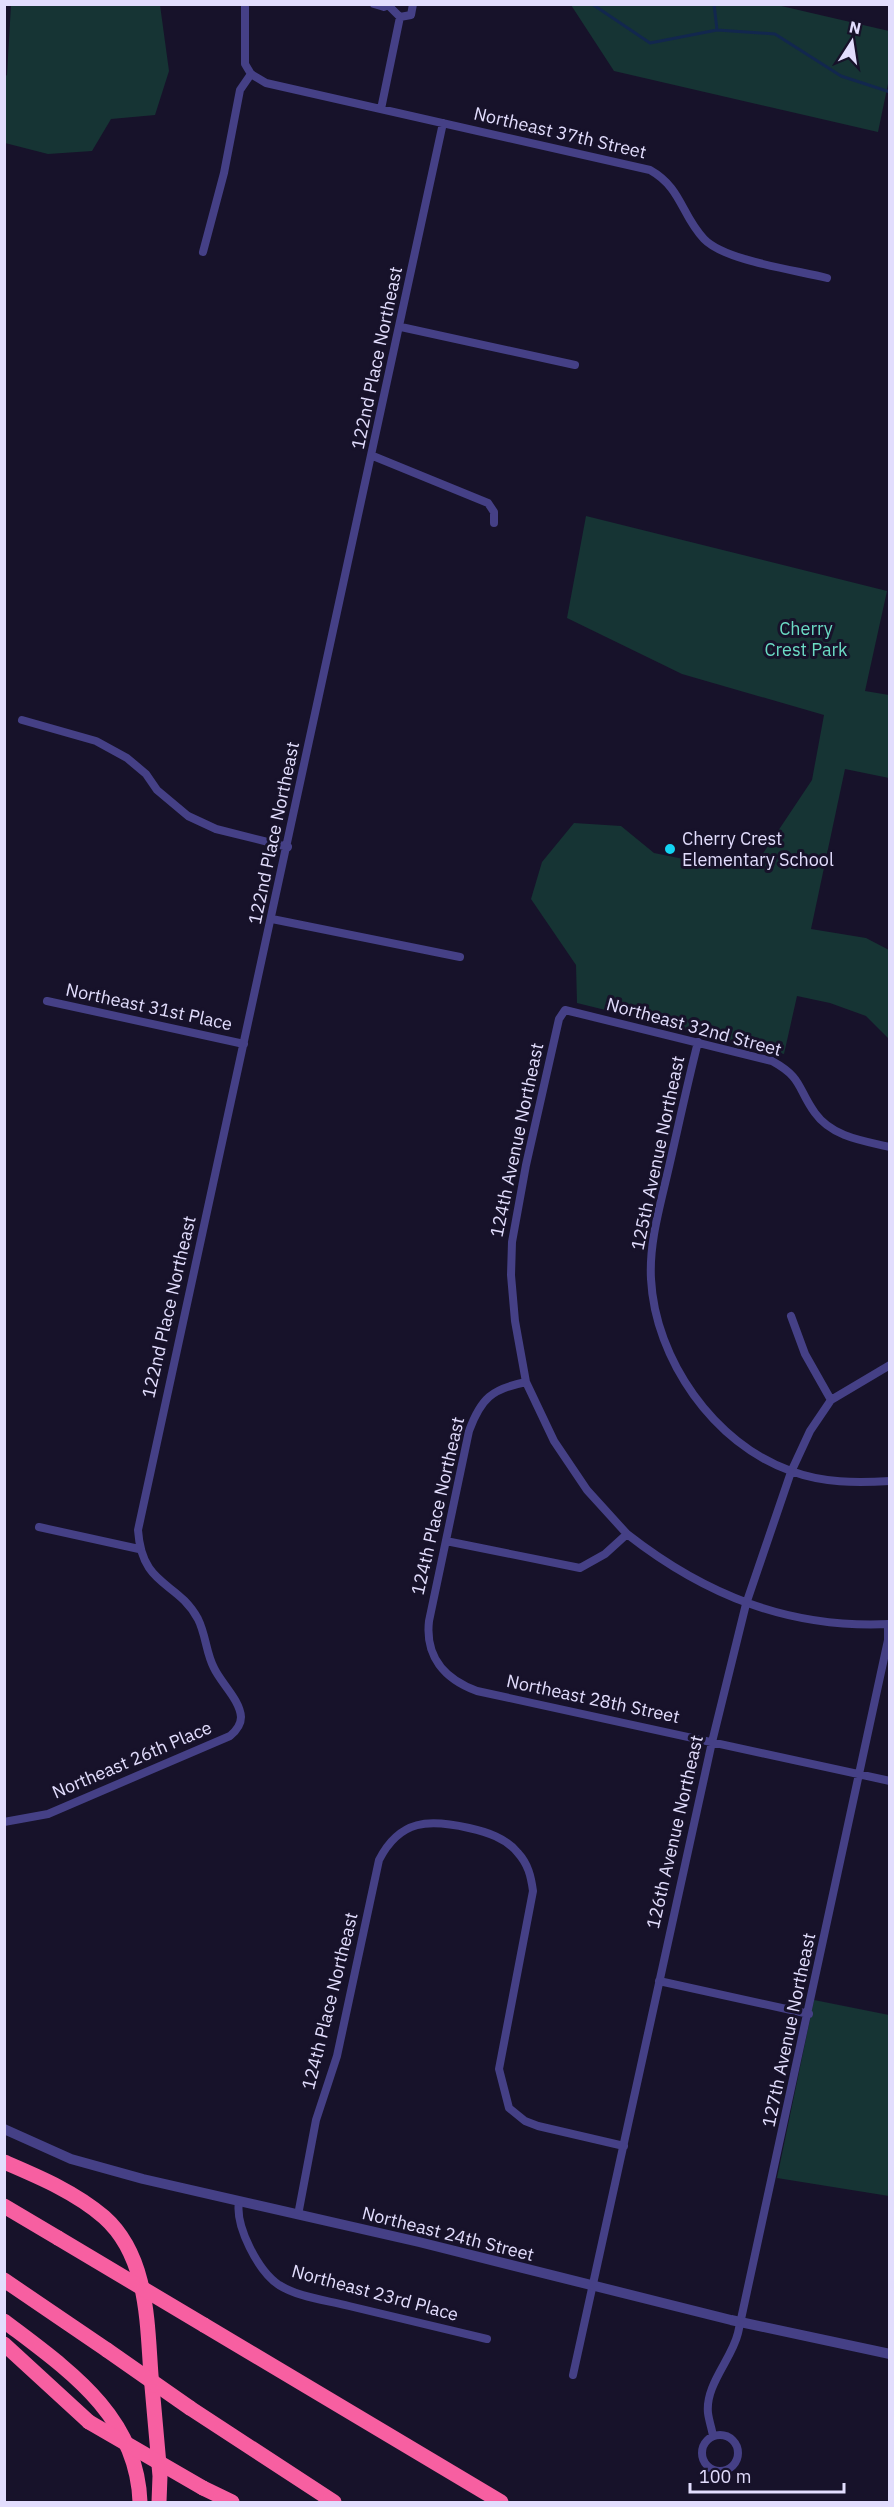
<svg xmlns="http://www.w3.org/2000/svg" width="894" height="2507" font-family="'IBM Plex Sans',sans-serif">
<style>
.green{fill:#163434}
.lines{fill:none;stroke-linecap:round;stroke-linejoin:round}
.stream{stroke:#12274e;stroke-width:3}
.minor{stroke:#454086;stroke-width:8}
.tertiary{stroke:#454086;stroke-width:10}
.motorway{stroke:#f75fa1;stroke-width:15}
.motorway-bridge{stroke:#f75fa1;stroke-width:15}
.poi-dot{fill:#13d4f3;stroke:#17122a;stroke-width:2}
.labels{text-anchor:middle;stroke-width:6;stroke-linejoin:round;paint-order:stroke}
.street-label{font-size:18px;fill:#e2ddfd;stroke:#17122a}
.park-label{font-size:18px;fill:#6bdbc4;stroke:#17122a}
.poi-label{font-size:18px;fill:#e2ddfd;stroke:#17122a;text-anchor:start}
</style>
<rect width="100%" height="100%" fill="#17122a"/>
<path class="green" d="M11 5H160L169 71 155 115 111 119 92 151 48 154 5 143 4 77 7 75Z
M571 5H777L889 31V79L878 132 614 71Z
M586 516 887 591 865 691 889 695V778L845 769 811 929 866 938 889 950V1039L866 1016 830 1003 797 996 784 1054 577 1003 576 965 531 899 542 862 574 823 621 826 654 853 708 864 760 858 812 780 824 715 682 674 567 618Z
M814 2000 889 2015V2196L777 2178Z"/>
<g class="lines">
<path class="stream" d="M592 4 650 43 717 30 775 34 841 76 890 92
M714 4 717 30"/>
<path class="minor" d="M245 4V64L251 74
M374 4 384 7 388 5
M400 17 411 15 413 4
M251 74 266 83 650 170C682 188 681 215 704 239 725 261 796 270 827 278
M381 109 400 17 388 5
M203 252 224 173 240 90 251 74
M401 327 575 365
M373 456 488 503 494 512V523
M22 720 96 741 127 758 146 774 157 790 188 816 216 829 288 847
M272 919 460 957
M47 1001 244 1044
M698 1042C687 1085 678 1128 668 1171 660 1206 649 1243 651 1279 655 1359 714 1444 791 1471 823 1483 856 1483 890 1481
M791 1316 805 1354 831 1400
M526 1382C492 1389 481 1398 469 1431L429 1621C425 1656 444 1679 477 1691L890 1781
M39 1527 139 1549
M627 1534 587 1490 554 1441 526 1382 515 1321 511 1275 512 1242 526 1165 559 1019 565 1010 772 1061C803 1078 797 1088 815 1113 832 1137 864 1141 890 1147
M446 1541 580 1568 605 1554 627 1534C705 1595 789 1629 890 1624
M4 1822 48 1814 230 1736C236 1731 241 1725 241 1717 240 1700 221 1683 214 1668 206 1653 206 1635 198 1619 177 1580 142 1588 138 1530L443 123
M659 1981 809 2014
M239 2202C235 2226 258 2271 279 2285 298 2297 326 2300 349 2306 395 2317 441 2328 487 2339
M298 2215 316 2120 337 2056 379 1860C400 1819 429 1819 469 1828 487 1832 506 1838 518 1853 528 1864 531 1876 533 1891L499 2069 509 2108 525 2121 538 2126 624 2146
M573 2375 712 1742 746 1604 791 1472 810 1431 831 1400 890 1365
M702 2453a18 18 0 1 1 36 0a18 18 0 1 1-36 0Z
M713 2436C712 2429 709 2421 708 2413 705 2385 732 2359 738 2333L888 1640V1624"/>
<path class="tertiary" d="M4 2129 71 2159 143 2179 419 2242 731 2320 890 2354"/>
<path class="motorway" d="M4 2162C39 2177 75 2192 104 2217 148 2256 147 2322 151 2375 154 2409 157 2442 160 2476L159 2502
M4 2206 58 2238
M4 2280 107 2350
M4 2321C67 2369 137 2415 140 2502
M204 2325 501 2502
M4 2344 89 2422
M190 2408 334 2502
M203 2488 232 2502"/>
<path class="motorway-bridge" d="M58 2238 204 2325
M107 2350 190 2408
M89 2422 203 2488"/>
</g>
<circle class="poi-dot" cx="670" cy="849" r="6"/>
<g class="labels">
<g class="street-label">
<text transform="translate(560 133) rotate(13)" y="6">Northeast 37th Street</text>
<text transform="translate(377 358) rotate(-78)" y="6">122nd Place Northeast</text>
<text transform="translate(274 833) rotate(-78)" y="6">122nd Place Northeast</text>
<text transform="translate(149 1007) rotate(12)" y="6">Northeast 31st Place</text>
<text transform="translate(694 1027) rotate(15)" y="6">Northeast 32nd Street</text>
<text transform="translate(517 1140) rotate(-78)" y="6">124th Avenue Northeast</text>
<text transform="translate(658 1153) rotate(-78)" y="6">125th Avenue Northeast</text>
<text transform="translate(169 1307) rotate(-77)" y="6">122nd Place Northeast</text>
<text transform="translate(438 1506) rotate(-77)" y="6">124th Place Northeast</text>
<text transform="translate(593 1699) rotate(12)" y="6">Northeast 28th Street</text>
<text transform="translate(132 1760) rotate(-23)" y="6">Northeast 26th Place</text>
<text transform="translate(675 1832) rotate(-77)" y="6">126th Avenue Northeast</text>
<text transform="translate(330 2001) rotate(-76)" y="6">124th Place Northeast</text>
<text transform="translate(789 2030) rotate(-78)" y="6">127th Avenue Northeast</text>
<text transform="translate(448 2234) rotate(14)" y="6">Northeast 24th Street</text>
<text transform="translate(375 2293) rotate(15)" y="6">Northeast 23rd Place</text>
</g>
<g class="park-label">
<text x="806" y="635">Cherry<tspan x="806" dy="21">Crest Park</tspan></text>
</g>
<g class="poi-label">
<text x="682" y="845">Cherry Crest<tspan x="682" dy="21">Elementary School</tspan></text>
</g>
</g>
<rect width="894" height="2507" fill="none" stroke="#e2ddfd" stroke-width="12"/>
<g transform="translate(852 42) rotate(12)" stroke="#17122a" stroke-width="4.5" paint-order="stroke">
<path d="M0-4.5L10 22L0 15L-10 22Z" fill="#e2ddfd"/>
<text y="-9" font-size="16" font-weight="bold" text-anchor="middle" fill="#e2ddfd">N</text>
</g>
<path d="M690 2483v9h154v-9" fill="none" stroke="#e2ddfd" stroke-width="3"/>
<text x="699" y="2483" font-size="18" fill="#e2ddfd" stroke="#17122a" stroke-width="4.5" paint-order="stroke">100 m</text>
</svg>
